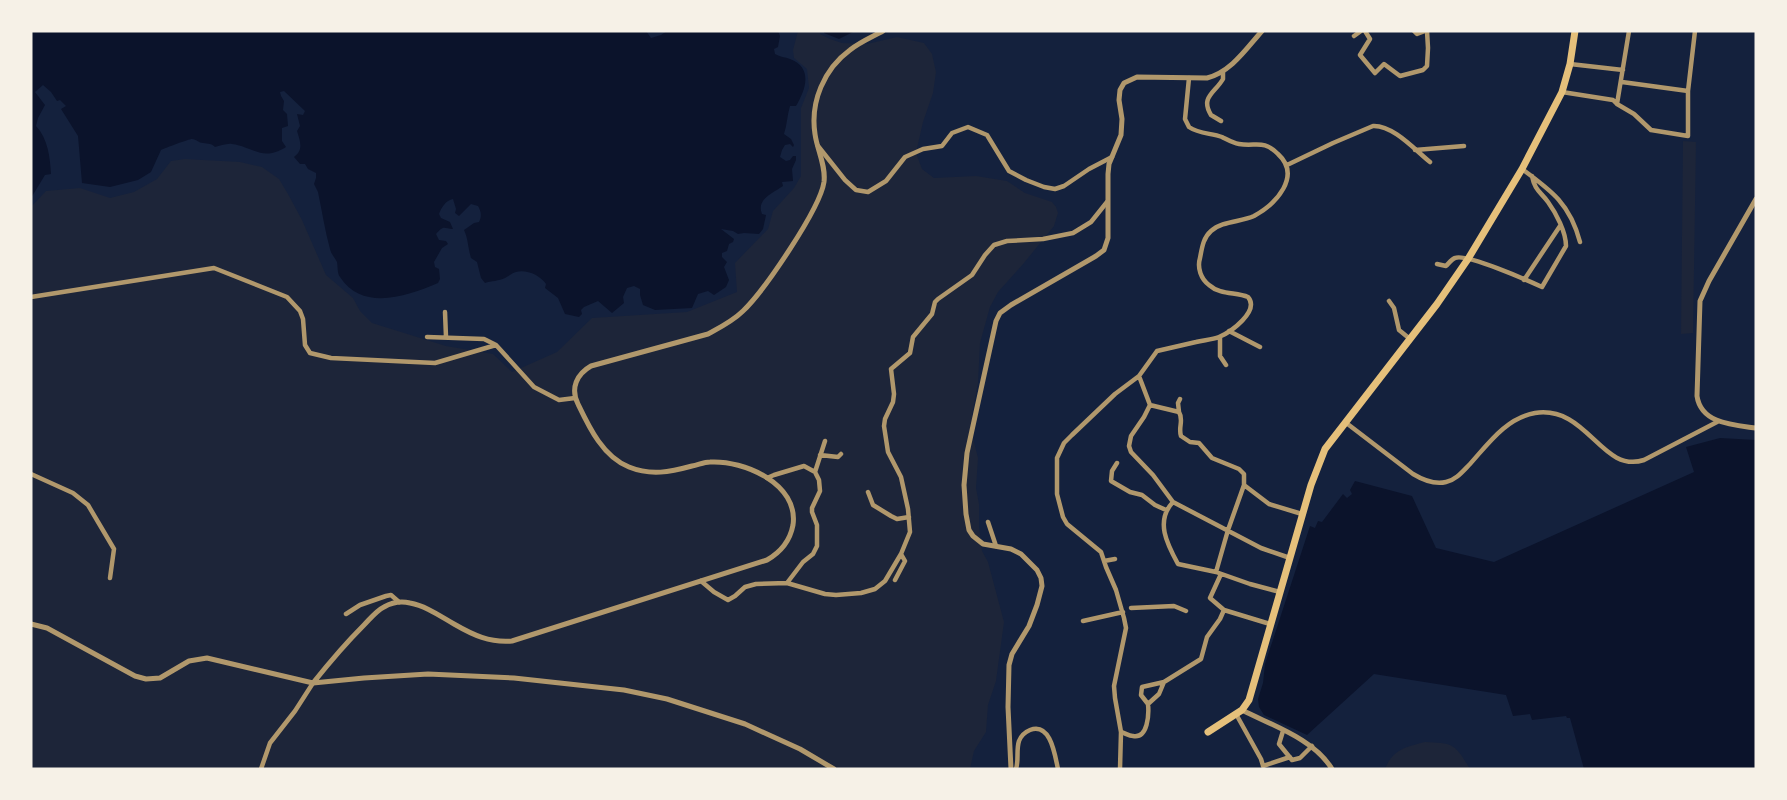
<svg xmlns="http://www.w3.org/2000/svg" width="1787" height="800" font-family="'PT Sans Narrow',sans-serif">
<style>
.green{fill:#1d2539}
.water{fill:#0b132b}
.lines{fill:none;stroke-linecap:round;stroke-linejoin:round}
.minor{stroke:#b1986c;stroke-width:4.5}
.tertiary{stroke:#b1986c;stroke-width:5}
.primary{stroke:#e5c07b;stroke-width:7}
</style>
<rect width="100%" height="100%" fill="#14213d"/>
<path class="green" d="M798 31H820V34L830 39 842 43 867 44 897 37 924 43 932 54 936 72 933 93 923 122 916 153 922 169 934 178 976 176 1007 181 1025 193 1052 202 1056 207 1058 213 1054 226 1024 263 998 292 990 307 980 343 978 383 972 415 973 438 978 458 976 488 979 504V526L982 551 988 562 1004 622 996 681 988 705 986 732 974 751 970 769H31V207L46 191 80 188 110 198 134 192 157 179 171 161 185 159 240 162 262 167 279 179 288 194 302 220 326 275 353 298 360 311 372 323 446 346 493 354 512 372 557 352 592 318 687 312 737 292 735 263 768 229 773 211 794 188 801 176V108L809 88 807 69 794 58 793 50Z
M1683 141 1696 142 1693 333 1681 334Z
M1425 742C1454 743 1455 744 1470 769H1385C1393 749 1406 747 1425 742Z"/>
<path class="water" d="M31 31H646L651 38 661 35 667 31H778L780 36 778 47 774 49 775 54C780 57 785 57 790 59 814 68 805 91 796 106H790C787 116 787 125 784 134L791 139 794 145 793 147 790 144 785 145 782 150 780 157 786 161 790 160 793 156H796V160L792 169 793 181 782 182 783 186C773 193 756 199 762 214L766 215 763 229 759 234 744 233 738 234 733 231 721 229 734 239 733 242 729 244 727 251 722 253V257L727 262 724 267 729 280 726 287 714 295 708 291 698 294 692 308 655 310 643 305 640 295V289L634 286 627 288 623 297 624 303 612 313 598 301 584 307 581 310 582 314 579 317 565 314 558 298 545 288 546 284C540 275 526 269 516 272 512 273 509 276 505 278 499 281 491 281 485 283L481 278 477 262 471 258C468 248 468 238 464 230L474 223 479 222C482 216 481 211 478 206L471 204 459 216 455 213 456 209 453 199C446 200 441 208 439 214L441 218 450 222 453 229C443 228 444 225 436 234L439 240 446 241 448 244 442 248 434 262 435 267 439 269 440 279 438 283C407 296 363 312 340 277 337 273 338 267 337 262 335 258 331 254 330 249 325 231 322 211 318 192L314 184 316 178V173L308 169 305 164H300L294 157C304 150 300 141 297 131L300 126 297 114 303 115 305 111 284 91 280 92 281 96 284 101 283 110 287 114 288 126 282 128V141L286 147C262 162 254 147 232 144 227 143 220 146 215 147 211 143 209 144 203 143 199 143 196 139 192 139 189 139 165 148 161 150L151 172 138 180 110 187 82 183 78 136 61 109 66 106 60 100 57 101 51 92 43 85 35 92 45 105 38 118 36 126C48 139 50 157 51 174L45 175 31 198Z
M824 31H855L839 39 824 33Z
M1720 438 1756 440V769H1584L1570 718H1567L1566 716 1532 720 1530 714 1513 716 1506 695 1374 674 1307 735 1264 715 1259 707 1258 699 1263 683 1265 664 1310 526 1315 528 1318 521 1322 522 1343 494 1347 498 1352 494 1350 490 1355 481 1412 496 1436 548 1494 562 1694 472 1686 447Z"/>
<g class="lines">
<path class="minor" d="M1365 31 1370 39 1360 55 1375 73 1384 64 1400 76 1423 70 1427 66 1428 48 1427 31
M1414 31 1417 34 1425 31
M1354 36 1361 31
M1570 64 1623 70
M1622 82 1688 91
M1562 92 1613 100 1617 104 1629 31
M1617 104 1634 114 1651 130 1688 136V91L1695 31
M1221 121 1211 115C1200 97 1215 93 1223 79V72
M818 146 845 180 856 190 868 192 886 181 905 157 923 149 942 146 952 133 968 127 987 135 1009 171 1026 180 1044 187 1055 189 1064 186 1089 169 1112 157
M1415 150 1464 146
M1287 165 1333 143 1373 126C1393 125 1415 150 1430 162
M1522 169C1552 191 1570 204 1580 242
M1437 264 1446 266C1449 263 1452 259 1455 258 1466 253 1529 281 1542 287L1566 246C1566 232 1556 213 1548 202 1540 191 1535 191 1532 176
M1524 280 1560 226
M31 297 214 268 287 297 300 311 303 319 305 345 310 353 331 358 435 363 496 345 534 387 559 400 575 398
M1389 301 1394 308 1399 330 1410 339
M445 312 446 337
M1229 331 1260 347
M427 337 484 339 496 345
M1220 337V356L1226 365
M1139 376 1150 405 1144 417 1131 436 1129 446 1131 452 1153 475 1173 502 1261 548 1290 558
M1150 405 1179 412C1184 420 1178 427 1181 436L1190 442 1199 443 1212 458 1239 469 1244 474V485
M1179 412 1178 403 1180 399
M1345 422 1413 474C1423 480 1434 485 1446 482 1456 480 1463 471 1470 464 1488 444 1506 418 1535 413 1588 405 1601 474 1644 460L1717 422
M820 455 838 457 841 454
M1117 463 1112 471 1111 481 1130 492 1142 495 1155 505 1166 510
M815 472 825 441
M31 474 73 493 88 505 114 549 110 578
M767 478 774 475 804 466 815 472 819 480 820 491 812 508V512L817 525V546L813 554 803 562 787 583
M868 492 873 505 891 516 897 519 909 517
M1173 502C1155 521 1167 544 1178 564L1216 572 1250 584 1280 592
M988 522 996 546
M1104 561 1115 559
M1216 572 1228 530 1244 485 1269 504 1302 514
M1221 574 1210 598 1224 610
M895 580 905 561 901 554
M701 581 714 592 728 600 735 596 745 587 756 584 787 583 825 594 836 595 861 593 875 589 885 581 901 554 910 532 908 509 901 477 888 452 884 426 885 419 893 402 894 394 891 369 910 353 913 337 932 314 935 302 938 299 972 275 985 255 994 245 1007 241 1043 239 1073 233 1091 222 1107 202
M1131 608 1174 606 1186 611
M346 614 360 605 386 596 391 595 399 602
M1083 621 1123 612
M1148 704 1141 695 1142 687 1164 682
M1236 714 1261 759 1264 769
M1283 731 1279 744 1292 760 1300 758 1312 746
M1121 732C1125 733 1129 736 1133 736 1148 739 1149 714 1148 704L1159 694 1164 682 1201 659 1207 637 1220 619 1224 610 1270 624
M1263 766 1290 757
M261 769 270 743 295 711 313 683
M1016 769C1019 760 1016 750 1019 741 1021 736 1025 732 1030 730 1051 722 1055 756 1058 769
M1120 769 1121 732 1115 698 1114 686 1126 628 1124 618 1116 590 1106 567 1101 552 1067 524 1063 517 1057 494V458L1064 443 1072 435 1115 394 1139 376 1157 351C1170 348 1183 345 1196 342 1203 340 1212 340 1219 337 1231 332 1260 311 1248 297 1236 292 1220 295 1209 285 1201 279 1197 268 1200 258 1202 248 1203 238 1211 231 1222 221 1241 222 1254 216 1276 204 1302 176 1278 154 1263 139 1256 147 1239 144 1233 143 1228 140 1222 137 1211 133 1199 134 1189 127L1185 119 1189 78"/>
<path class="tertiary" d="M1756 199 1709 281 1700 301 1697 396C1701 424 1734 425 1756 428
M31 624 47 628 135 676 146 679 160 678 189 661 207 658 313 683 364 678 428 674 514 678 624 690 667 699 745 724 800 749 834 769
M313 683C329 663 346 643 364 625 370 619 376 611 384 607 391 603 401 601 410 603 426 606 440 616 454 624 473 635 490 643 512 641L767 560C781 552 790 541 793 525 799 484 744 460 710 462 704 462 698 465 692 466 670 472 651 476 629 467 603 457 589 427 578 404 570 388 577 374 591 366L708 334C721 327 733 321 743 311 764 291 820 209 824 182 826 165 817 150 815 134 810 102 824 69 850 50 860 42 872 37 883 31
M1242 710C1273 726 1314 739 1332 769
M1011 769 1008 707 1009 665 1012 654 1029 626 1037 605 1042 586 1041 578 1037 570 1021 554 1011 549 983 544 973 536 969 530 966 514 964 485 967 453 996 321 1000 313 1011 305 1096 256 1104 250 1108 238V174L1109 164 1121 135 1122 119 1119 100 1120 90 1124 83 1137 77 1207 78C1231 72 1246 49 1262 31"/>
<path class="primary" d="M1208 732 1242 710 1249 700 1311 485 1325 449 1437 304 1468 259 1522 169 1562 92 1570 64 1575 31"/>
</g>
<rect width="1787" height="800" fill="none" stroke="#f6f1e7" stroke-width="65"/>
</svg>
